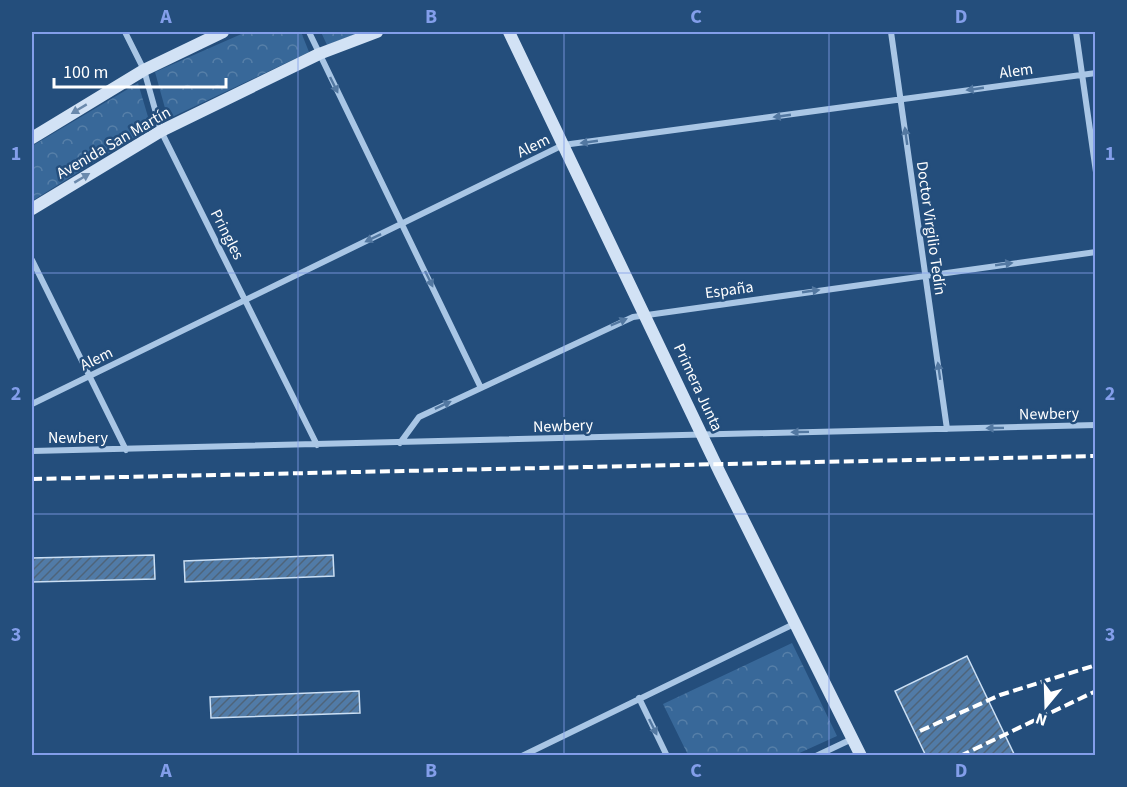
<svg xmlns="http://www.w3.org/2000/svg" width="1127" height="787" font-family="'Source Sans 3',sans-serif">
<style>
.park{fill:url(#park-crowns)}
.building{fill:url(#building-hatch);stroke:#cbdff4;stroke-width:1.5}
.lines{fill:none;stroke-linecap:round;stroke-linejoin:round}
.minor{stroke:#a9c6e5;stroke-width:6}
.secondary{stroke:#d2e2f5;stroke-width:12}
.rail{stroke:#fff;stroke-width:4;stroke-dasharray:10 4.5;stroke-linecap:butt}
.oneway{fill:#5378a1}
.oneway2{fill:#6a89ac}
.grid{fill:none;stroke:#839eea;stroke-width:1.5;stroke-opacity:0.55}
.labels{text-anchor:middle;stroke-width:5;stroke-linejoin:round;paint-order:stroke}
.street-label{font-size:16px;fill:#fff;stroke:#244e7c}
.neatline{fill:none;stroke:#839eea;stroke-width:2}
.grid-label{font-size:20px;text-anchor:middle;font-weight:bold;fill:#839eea}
</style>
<defs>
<pattern id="park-crowns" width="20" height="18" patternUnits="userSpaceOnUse" patternTransform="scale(1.5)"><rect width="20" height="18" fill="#386899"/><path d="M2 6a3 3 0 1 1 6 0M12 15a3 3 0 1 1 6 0" fill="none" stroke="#567fa8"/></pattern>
<pattern id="building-hatch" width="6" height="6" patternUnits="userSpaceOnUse" patternTransform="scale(1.5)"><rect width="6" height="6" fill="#517ba7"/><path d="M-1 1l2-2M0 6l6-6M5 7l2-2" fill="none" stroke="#4e647a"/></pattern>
</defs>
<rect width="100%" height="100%" fill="#244e7c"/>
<path class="park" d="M246 32H301L309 52 168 119 155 72Z
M321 32H361L327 45Z
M138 83 151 127 32 201V146Z
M792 643 837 736 795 755H688L663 704Z"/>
<path class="building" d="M154 555 155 579 32 582V558Z
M333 555 334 576 185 582 184 561Z
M967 656 1015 756H926L895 691Z
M359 691 360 713 211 718 210 697Z"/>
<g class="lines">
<path class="minor" d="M125 32 144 70 161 131 317 445
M309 32 481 388
M891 32 947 429
M1076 32 1096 172
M32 260 126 450
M32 404 563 145 1096 73
M400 443 419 417 633 317 1096 252
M32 451 1096 425
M639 698 667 756
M522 756 796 623
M816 756 852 739"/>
<path class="secondary" d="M509 32 720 473 861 756
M32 138 144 70 223 32
M32 209 161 131 319 54 377 32"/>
<path class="rail" d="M32 479 1096 456
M920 731 1000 695 1096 665
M960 756 1096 691"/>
</g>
<defs><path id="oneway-solid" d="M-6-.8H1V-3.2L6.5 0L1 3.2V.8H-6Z" transform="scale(1.5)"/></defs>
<g class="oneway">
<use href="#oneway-solid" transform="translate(334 85) rotate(64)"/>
<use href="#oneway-solid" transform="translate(975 89) rotate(172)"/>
<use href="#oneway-solid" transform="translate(782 116) rotate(172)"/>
<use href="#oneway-solid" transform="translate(906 136) rotate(-98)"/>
<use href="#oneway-solid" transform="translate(589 142) rotate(172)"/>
<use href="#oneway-solid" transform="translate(373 238) rotate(154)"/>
<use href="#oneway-solid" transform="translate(1004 264) rotate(-8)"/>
<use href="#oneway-solid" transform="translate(429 279) rotate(64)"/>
<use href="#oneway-solid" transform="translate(811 291) rotate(-8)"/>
<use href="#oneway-solid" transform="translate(619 322) rotate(-23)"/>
<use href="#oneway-solid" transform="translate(939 371) rotate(-98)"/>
<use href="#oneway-solid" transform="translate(443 405) rotate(-25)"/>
<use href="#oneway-solid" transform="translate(995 428) rotate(179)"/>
<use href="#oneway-solid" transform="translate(800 432) rotate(179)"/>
<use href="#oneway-solid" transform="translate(653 727) rotate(64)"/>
</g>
<g class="oneway2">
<use href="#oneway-solid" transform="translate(79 109) rotate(149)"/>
<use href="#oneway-solid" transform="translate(82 178) rotate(-31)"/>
</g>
<path class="grid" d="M298 32V756M564 32V756M829 32V756M32 273H1096M32 514H1096"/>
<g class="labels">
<g class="street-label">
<text transform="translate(1016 70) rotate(-8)" y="6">Alem</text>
<text transform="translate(113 142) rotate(-30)" y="6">Avenida San Martín</text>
<text transform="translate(533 145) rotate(-26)" y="6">Alem</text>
<text transform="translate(932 228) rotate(82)" y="6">Doctor Virgilio Tedín</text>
<text transform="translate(228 234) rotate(63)" y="6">Pringles</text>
<text transform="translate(729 289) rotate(-8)" y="6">España</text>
<text transform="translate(96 358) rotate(-26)" y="6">Alem</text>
<text transform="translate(699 387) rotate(65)" y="6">Primera Junta</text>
<text transform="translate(1049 413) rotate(-1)" y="6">Newbery</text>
<text transform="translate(563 425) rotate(-2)" y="6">Newbery</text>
<text x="78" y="443">Newbery</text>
</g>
</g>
<rect width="1127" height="787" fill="none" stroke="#244e7c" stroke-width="66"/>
<g transform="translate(1046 706) rotate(199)" stroke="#244e7c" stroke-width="4.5" paint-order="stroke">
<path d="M0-4.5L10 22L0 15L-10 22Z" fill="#ffffff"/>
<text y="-9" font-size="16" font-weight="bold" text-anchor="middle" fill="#ffffff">N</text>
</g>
<path d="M54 78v9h172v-9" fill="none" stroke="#ffffff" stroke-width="3"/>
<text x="63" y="78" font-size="18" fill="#ffffff" stroke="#244e7c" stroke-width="4.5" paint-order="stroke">100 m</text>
<rect x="33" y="33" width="1061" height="721" class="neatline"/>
<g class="grid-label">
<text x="166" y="23">A</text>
<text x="431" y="23">B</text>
<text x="696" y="23">C</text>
<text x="961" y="23">D</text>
<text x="16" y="160">1</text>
<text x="1110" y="160">1</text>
<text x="16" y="400">2</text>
<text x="1110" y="400">2</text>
<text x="16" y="641">3</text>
<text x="1110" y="641">3</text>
<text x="166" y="777">A</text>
<text x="431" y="777">B</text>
<text x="696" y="777">C</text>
<text x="961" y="777">D</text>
</g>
</svg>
